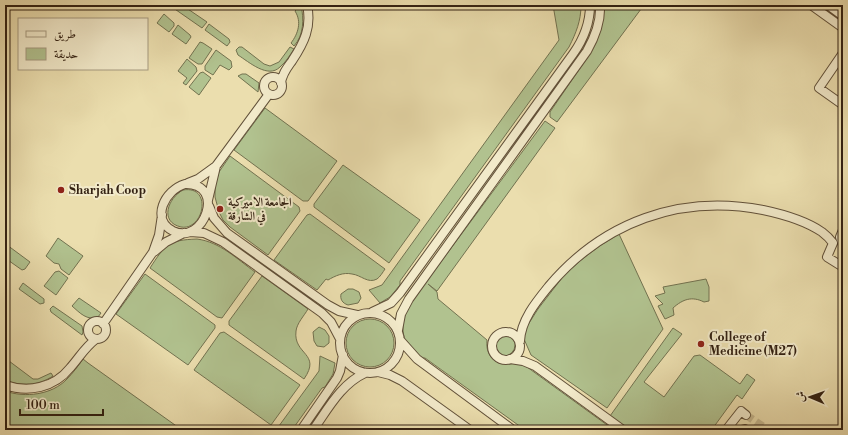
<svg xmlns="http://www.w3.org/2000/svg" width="848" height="435" font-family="'Libre Bodoni',Amiri,serif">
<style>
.green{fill:#b1c28f;stroke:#727250}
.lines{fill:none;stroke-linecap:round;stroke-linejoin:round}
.minor-tunnel{stroke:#c6b88f;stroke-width:8;stroke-dasharray:8 4;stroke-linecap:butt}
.minor-casing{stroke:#615039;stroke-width:10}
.minor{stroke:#f2eaca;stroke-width:8}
.poi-dot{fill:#8f2418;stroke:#f2eaca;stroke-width:1.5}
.labels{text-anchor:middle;stroke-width:4;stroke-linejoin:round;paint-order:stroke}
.poi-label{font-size:12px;font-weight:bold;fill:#332112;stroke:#f2eaca;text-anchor:start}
</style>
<rect width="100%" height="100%" fill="#ebdeae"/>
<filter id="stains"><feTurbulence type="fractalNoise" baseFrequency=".005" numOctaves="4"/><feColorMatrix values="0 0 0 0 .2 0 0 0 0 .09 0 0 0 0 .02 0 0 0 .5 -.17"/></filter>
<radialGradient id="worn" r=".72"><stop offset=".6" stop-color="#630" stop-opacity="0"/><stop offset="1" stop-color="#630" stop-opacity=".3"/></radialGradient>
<path class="green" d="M169 5H182L207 22 202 28Z
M292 5H301C304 19 304 35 294 46L291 43C298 34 302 22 295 11L297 9Z
M553 5H581C581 21 576 33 569 47L400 281V285L390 297 380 303 369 290 382 285 559 40Z
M602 5H644L557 122 550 117V112L587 58Z
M164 14 174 23V26L169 32 157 23Z
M209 24 229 39 230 42 227 46 205 30Z
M178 25 190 35 191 37 186 44 172 34Z
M200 42 203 43 212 49 202 64H198L189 58Z
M242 47 264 64 270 66 279 62 290 47 294 49C290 55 286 62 280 67 268 79 249 62 238 55L236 50 239 47Z
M216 50 231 61 232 67 229 70 220 65 213 75 205 70V66Z
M187 59 196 67 197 71 186 85 183 83 187 78 178 71Z
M203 72 211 78 199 95 189 87 200 73Z
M242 74H246L259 83 258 92 238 76Z
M265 108 337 161 308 201H303L234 150Z
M545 121 555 128 437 291 428 284 437 292 438 299 487 340C485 358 498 368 515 360L527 367 614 430H525L425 358H421C417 355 413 351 409 347 400 335 402 318 409 305Z
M230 156 299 207 300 211 268 255 230 227 223 220 219 212 215 197V185L219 172Z
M343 165 420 220 389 263 314 207V204Z
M183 190C213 185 204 231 181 227 159 222 168 198 183 190Z
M310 214 385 269C383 272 380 277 377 279 368 284 361 275 352 274 343 272 335 276 328 280L326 279 317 290 274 260 307 215Z
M619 234 663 329 607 408 531 355 524 339V331L538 309 565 274 581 260 601 245Z
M58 238 83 256 69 275 61 269 59 264 54 263 46 256Z
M197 239C220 242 237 259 255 272L222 318 217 317 150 268C165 245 168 240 197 239Z
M7 245 30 262 25 269 22 270 5 258V247Z
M59 271 68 278 56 295 44 286 55 272Z
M145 274 215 325V328L188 365 116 314Z
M262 276 308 309C304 316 297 323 296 331 293 355 322 353 304 379L229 325V321Z
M706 279 709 287V301L704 302C692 296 683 299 673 308L674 315 665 319 658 306 663 304 655 296 665 293 663 287Z
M23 283 44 299V303L40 304 19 289Z
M348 289H353L359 292 361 298 358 303 348 305C342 303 340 299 341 294Z
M79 298 101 313 98 317C87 321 80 313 72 306Z
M53 306 82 326 83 332 82 335 51 312 50 309Z
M346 343a24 24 0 1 1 48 0a24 24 0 1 1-48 0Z
M319 327 325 330 329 336V343L324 347 317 346 314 341 313 332Z
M673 328 682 334 644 382 664 397 694 356 700 355 740 384 747 374 755 380 742 399 737 395 713 428 714 430H629L610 416Z
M224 332 300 385 271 425 194 370 220 333Z
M493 345a11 11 0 1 1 22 0a11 11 0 1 1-22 0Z
M320 356 335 363 333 374 325 387 322 388 292 430H276L319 371Z
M5 358 33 379H38L51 373 53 376C40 385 20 387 5 380Z
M83 359 88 363 182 430H5V391C25 398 52 395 67 379 73 373 78 366 83 359Z"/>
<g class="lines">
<path class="minor-tunnel" d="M746 415 768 430
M745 429 762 430"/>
<g class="minor-casing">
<path id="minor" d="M811 5 843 28
M828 5 843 16
M843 53 819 88 843 105
M264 86a9 9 0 1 1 18 0a9 9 0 1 1-18 0Z
M281 83C282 74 287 68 292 61 304 43 312 27 307 5
M188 183 198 179 216 166 269 94
M185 184C227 183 204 246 173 231 150 219 165 190 185 184Z
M208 200 216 166
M209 206 214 218 227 233 328 305 339 311 357 315
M843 230 840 237 843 245
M190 232 204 233 223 242 322 313 331 322 340 339
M154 252 166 242 184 233
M372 312 391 303 400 293 573 54C583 40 590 23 590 5
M340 343a30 30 0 1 1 60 0a30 30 0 1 1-60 0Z
M88 330a9 9 0 1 1 18 0a9 9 0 1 1-18 0Z
M103 324 153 252 159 235 162 215
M398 330 401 314 409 299 587 51C595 37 601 21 600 5
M492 346a14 14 0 1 1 28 0a14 14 0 1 1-28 0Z
M400 340 417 359 513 430
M520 341C521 320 536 302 549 286 603 222 680 194 763 210 782 214 806 221 822 232 826 235 830 239 833 243L827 257 843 267
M510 359 523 361 535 366 623 430
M378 372 390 375 402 381 470 430
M5 385C28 393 54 388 70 368 79 358 85 347 96 339
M301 430 337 378 340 371 343 355
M313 430C328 409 341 384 365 373
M726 430 741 411 746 415
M741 430 745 429"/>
</g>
<use href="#minor" class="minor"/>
</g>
<g class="poi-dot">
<circle cx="61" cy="190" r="4"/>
<circle cx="220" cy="209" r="4"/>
<circle cx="701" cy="344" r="4"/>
</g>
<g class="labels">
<g class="poi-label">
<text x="69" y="194">Sharjah Coop</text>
<text x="228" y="206">الجامعة الاميركية<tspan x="228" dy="14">في الشارقة</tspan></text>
<text x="709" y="341">College of<tspan x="709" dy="14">Medicine (M27)</tspan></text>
</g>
</g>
<rect width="848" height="435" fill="none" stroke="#ebdeae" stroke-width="20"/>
<rect x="6" y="6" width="836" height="423" fill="none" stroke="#332112" stroke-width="2"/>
<rect x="10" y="10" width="828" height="415" fill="none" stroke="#332112"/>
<rect x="18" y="18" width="130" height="52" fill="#f2eaca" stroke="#a69a80"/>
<rect x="26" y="31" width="20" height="6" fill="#f2eaca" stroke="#a69a80"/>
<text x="54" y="38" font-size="12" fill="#332112">طريق</text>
<rect x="26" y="48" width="20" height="12" fill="#b1c28f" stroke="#a69a80"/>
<text x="54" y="58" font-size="12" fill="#332112">حديقة</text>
<g transform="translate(810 397) rotate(272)" stroke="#f2eaca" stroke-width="3" paint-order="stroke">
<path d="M0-3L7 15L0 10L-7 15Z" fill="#332112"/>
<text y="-6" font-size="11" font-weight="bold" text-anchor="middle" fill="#332112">ش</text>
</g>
<path d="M20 409v6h83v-6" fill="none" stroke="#332112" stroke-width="2"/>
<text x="26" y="409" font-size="12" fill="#332112" stroke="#f2eaca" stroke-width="3" paint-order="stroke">100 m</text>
<rect width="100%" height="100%" filter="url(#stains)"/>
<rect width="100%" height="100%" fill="url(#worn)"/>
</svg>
